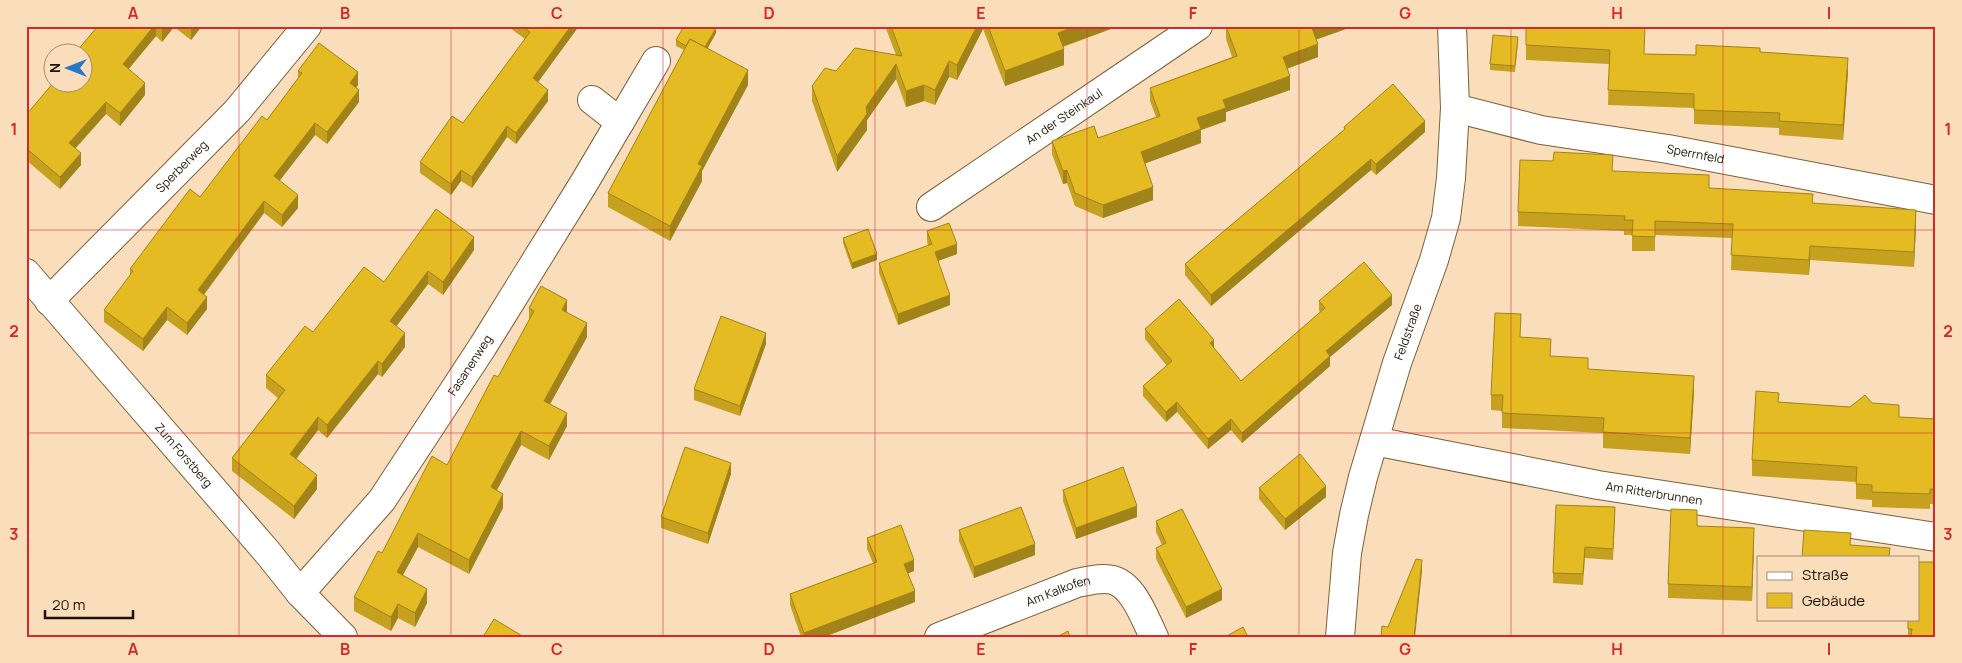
<svg xmlns="http://www.w3.org/2000/svg" width="1962" height="663" font-family="Manrope,sans-serif">
<style>
.lines{fill:none;stroke-linecap:round;stroke-linejoin:round}
.minor-casing{stroke:#7d5f38;stroke-width:30}
.minor{stroke:#fff;stroke-width:28}
.wall{fill:#c5a11f}
.shaded-wall{fill:#a08319}
.building{fill:#e5bb24;stroke:#a08319}
.grid{fill:none;stroke:#d62828;stroke-width:1;stroke-opacity:0.55}
.labels{text-anchor:middle;stroke-width:4;stroke-linejoin:round;paint-order:stroke}
.street-label{font-size:12px;fill:#1e1203;stroke:#fadebc}
.neatline{fill:none;stroke:#d62828;stroke-width:2}
.grid-label{font-size:16px;text-anchor:middle;font-weight:bold;fill:#d62828}
</style>
<rect width="100%" height="100%" fill="#fadebc"/>
<g class="lines">
<g class="minor-casing">
<g id="minor">
<path d="M592 100 620 122"/>
<path id="s1" d="M1455 108 1541 130 1668 149 1936 200"/>
<path id="s2" d="M931 207 1198 26"/>
<path id="s3" d="M26 273 268 553 300 593 343 637"/>
<path id="s4" d="M49 301 237 111 307 26"/>
<path id="s5" d="M1374 441 1598 485 1936 537"/>
<path id="s6" d="M300 593 382 500 483 346 584 183 656 61"/>
<path id="s7" d="M939 637 1077 583C1088 581 1102 577 1113 580 1134 586 1145 619 1154 637"/>
<path id="s8" d="M1340 637 1347 553 1354 515 1363 477 1397 363 1434 260 1446 218 1451 178 1455 108 1452 26"/>
</g>
</g>
<use href="#minor" class="minor"/>
</g>
<path class="wall" d="M98 26H202L191 40 174 27 162 42 156 36 128 69 145 95 120 126 106 114 76 148 81 165 60 189 26 160V115L82 82Z
M510 26H579L538 82 548 101 516 144 507 137 472 188 461 181 451 195 420 173V162L463 123 525 39 510 28Z
M885 26H1119L1063 47 1064 65 1005 86 983 29 957 80 949 77 935 105 924 101 906 107 896 79 867 120V130L837 172 812 101V86L836 71 896 55Z
M1226 26 1316 40 1318 57 1287 69 1290 90 1226 112V121L1201 130V143L1145 163 1153 200 1103 218 1075 206 1067 183 1063 184 1052 154V141L1098 138 1156 117 1150 101V88L1232 57 1226 39Z
M1526 26 1644 54 1696 55 1760 52 1848 72 1843 140 1779 135V128L1694 124V108L1608 105 1609 64 1526 60Z
M716 33 707 49 748 85 702 171V181L670 241 608 207V193L684 50 676 46V40Z
M1518 43 1515 72 1490 70V64Z
M298 71 358 85 356 88 359 102 327 144 315 135 279 181 298 208 282 227 264 213 204 295 207 309 187 335 167 320 143 351 104 322V310L130 276V269L200 197 267 120 298 78Z
M1344 127 1425 132 1376 175 1371 170 1211 306 1185 275V264L1344 130Z
M1613 171 1709 188 1813 203 1916 225 1914 267 1810 260 1809 275 1731 270 1732 238 1655 235V251H1632V235H1624V231L1518 226V212Z
M927 231 957 254 938 261 950 305 898 325 879 273V263L928 246 927 241Z
M843 238 877 260 852 269 843 243Z
M474 250 443 295 428 284 396 326 405 347 382 377 378 374 327 438 318 430 296 459 317 489 294 519 232 471V458L278 398 266 388V375L313 332 384 282Z
M1319 301 1392 305 1330 357V366L1242 443 1231 430 1208 449 1177 412 1166 422 1143 396V386L1167 366 1145 339V329L1214 348 1241 381 1320 312 1319 311Z
M529 308 567 312 587 337 550 404 567 426 549 460 521 445 497 490 503 508 469 574 418 547 403 575 427 603 415 627 398 618 391 631 354 611V597L382 553 447 465 498 377 529 320Z
M1521 337 1551 356 1588 369 1694 392 1690 454 1603 448V433L1502 428V411L1491 410V395Z
M766 344 740 416 694 400V389Z
M1779 402 1850 407 1872 403 1899 417 1936 419V504H1930V509L1872 507V500L1856 499V482L1752 476V460Z
M731 474 708 544 661 528V517Z
M1259 488 1326 497 1285 530 1259 499Z
M1063 490 1137 517 1076 539 1063 501Z
M1615 518 1613 560 1585 558 1583 585 1553 583V573Z
M1156 521 1222 600 1186 618 1156 559V548L1162 545 1156 532Z
M1697 526 1754 542 1752 601 1668 598V584Z
M959 530 1035 555 974 578 959 541Z
M867 538 914 571 908 573 915 602 824 637H801L790 605V594L873 563 867 549Z
M1908 619 1936 637H1908Z"/>
<path class="shaded-wall" d="M154 26H156V36L123 76V64Z
M165 26H174V27L162 42V29Z
M192 26H202L191 40V28Z
M571 26H579L533 89V78Z
M977 26H983V29L957 80V65Z
M1076 26H1119L1058 48V33Z
M1317 26H1355L1312 41V28Z
M716 28V33L701 60V54Z
M1318 44V57L1283 70V57Z
M1064 49V65L1005 86V71Z
M1848 58V72L1843 140V125Z
M949 61V77L935 105V90Z
M896 64V79L867 120V130L837 172V156L866 107Z
M748 70V85L702 171V181L670 241V226L698 164Z
M358 72V85L350 96V83Z
M1290 76V90L1226 112V121L1201 130V143L1141 165V152L1197 118 1223 100Z
M145 83V95L120 126V113Z
M924 85V101L906 107V91Z
M359 90V102L327 144V132Z
M548 90V101L516 144V133Z
M106 102V114L69 155V143Z
M1425 121V132L1376 175V164Z
M315 123V135L274 188V176Z
M507 126V137L472 188V177Z
M81 153V165L60 189V177Z
M1371 159V170L1211 306V295Z
M461 170V181L451 195V184Z
M1067 170V183L1063 184V171Z
M1153 187V200L1103 218V205Z
M298 195V208L282 227V215Z
M264 201V213L198 302V290Z
M1916 210V225L1914 267V252Z
M474 237V250L443 295V282Z
M957 244V254L935 262V252Z
M1810 246V260L1809 275V260Z
M877 254V260L852 269V263Z
M428 271V284L390 335V321Z
M950 295V305L898 325V314Z
M1392 295V305L1330 357V366L1242 443V433L1326 351Z
M207 297V309L187 335V323Z
M567 300V314L562 310Z
M167 307V320L143 351V339Z
M587 323V337L544 415V401Z
M405 333V347L382 377V364Z
M766 333V344L740 416V406Z
M1214 340V350L1210 343Z
M378 361V374L327 438V425Z
M1694 376V392L1690 454V438Z
M1177 402V412L1166 422V412Z
M567 413V426L549 460V446Z
M318 417V430L290 467V454Z
M1231 419V430L1208 449V439Z
M521 431V445L491 501V487Z
M731 463V474L708 544V533Z
M317 475V489L294 519V506Z
M1326 486V497L1285 530V519Z
M503 494V508L469 574V560Z
M1137 506V517L1076 539V528Z
M1754 528V542L1752 601V587Z
M418 533V547L397 586V572Z
M1035 544V555L974 578V567Z
M914 560V571L904 575V564Z
M1422 560V571L1415 637H1414Z
M427 589V603L415 627V613Z
M1222 589V600L1186 618V607Z
M915 591V602L824 637H804V633Z
M398 604V618L391 631V617Z"/>
<path class="building" d="M98 26H154L123 64 145 83 120 113 106 102 69 143 81 153 60 177 26 148V115L54 82H82V52H76Z
M159 26H165L162 29Z
M522 26H571L533 78 548 90 516 133 507 126 472 177 461 170 451 184 420 162 452 116 463 123 530 32Z
M684 26H713L716 28 705 47 690 39 686 46 676 40Z
M891 26H977L957 65 949 61 935 90 924 85 906 91 896 64 866 107 867 114 837 156 812 86 825 68 836 71 855 48 902 56Z
M988 26H1076L1058 33 1064 49 1005 71Z
M1226 26H1317L1312 28 1318 44 1283 57 1290 76 1223 100 1226 108 1197 118 1201 129 1141 152 1153 187 1103 205 1075 193 1067 170 1063 171 1052 141 1094 126 1098 138 1160 116 1150 88 1237 56Z
M1526 26H1645L1644 54 1696 55V45L1760 48V52L1848 58 1843 125 1779 121 1780 113 1694 110V94L1608 90 1610 50 1526 45Z
M1493 35 1518 37 1515 66 1490 64Z
M690 39 748 70 698 164 702 166 670 226 608 193Z
M319 43 358 72 350 83 359 90 327 132 315 123 274 176 298 195 282 215 264 201 198 290 207 297 187 323 167 307 143 339 104 310 133 271 130 269 190 189 200 197 262 116 267 120 302 73 298 71Z
M1393 84 1425 121 1376 164 1371 159 1211 295 1185 264 1345 129 1344 127Z
M1554 152 1613 155 1612 171 1709 175V188L1813 194 1812 203 1916 210 1914 252 1810 246 1809 260 1731 255 1733 224 1655 221V237L1632 236 1633 220H1624L1625 216 1518 212 1520 160 1553 161Z
M436 209 474 237 443 282 428 271 390 321 405 333 382 364 378 361 327 425 318 417 290 454 317 475 294 506 232 458 285 390 266 375 305 326 313 332 364 267 384 282Z
M949 223 957 244 935 252 950 295 898 314 879 263 932 244 927 231Z
M868 229 877 254 852 263 843 238Z
M1364 262 1392 295 1326 351 1330 356 1242 433 1231 419 1208 439 1177 402 1166 412 1143 386 1172 361 1145 329 1179 299 1214 340 1210 343 1241 381 1325 308 1319 301Z
M541 286 567 300 562 310 587 323 544 401 567 413 549 446 521 431 491 487 503 494 469 560 418 533 397 572 427 589 415 613 398 604 391 617 354 597 378 551 382 553 432 456 447 465 494 375 498 377 534 311 529 308Z
M1495 313 1521 314 1520 337 1551 339 1550 356 1588 358V369L1694 376 1690 438 1603 432 1604 418 1502 413 1503 395H1491Z
M721 316 766 333 740 406 694 389Z
M1756 391 1779 393 1778 402 1850 407 1865 395 1872 403 1899 405V417L1936 419V489H1930V494L1872 492V485L1856 484 1857 467 1752 460Z
M685 447 731 463 708 533 661 517Z
M1300 454 1326 486 1285 519 1259 488Z
M1123 467 1137 506 1076 528 1063 490Z
M1556 505 1615 507 1613 549 1585 547 1583 574 1553 573Z
M1021 507 1035 544 974 567 959 530Z
M1182 509 1222 589 1186 607 1156 548 1166 543 1156 521Z
M1671 509 1697 510V526L1754 528 1752 587 1668 584Z
M901 525 914 560 904 564 915 591 804 633 790 594 877 562 867 538Z
M1804 530 1851 533 1850 545 1890 548 1889 557H1802Z
M1416 559 1422 560 1414 637H1381L1382 626 1388 627Z
M1918 562H1936V637H1911L1912 629H1908V619H1918Z
M494 619 524 637H483Z
M1243 627 1248 637H1225Z
M1068 631 1070 637H1057Z"/>
<path class="grid" d="M239 26V637M451 26V637M663 26V637M875 26V637M1087 26V637M1299 26V637M1511 26V637M1723 26V637M26 230H1936M26 433H1936"/>
<g class="labels">
<g class="street-label">
<text dy="4" stroke="none"><textPath href="#s2" startOffset="161">An der Steinkaul</textPath></text>
<text dy="4" stroke="none"><textPath href="#s1" startOffset="245">Sperrnfeld</textPath></text>
<text dy="4" stroke="none"><textPath href="#s4" startOffset="189">Sperberweg</textPath></text>
<text dy="4" stroke="none"><textPath href="#s8" startOffset="314">Feldstraße</textPath></text>
<text dy="4" stroke="none"><textPath href="#s6" startOffset="285">Fasanenweg</textPath></text>
<text dy="4" stroke="none"><textPath href="#s3" startOffset="241">Zum Forstberg</textPath></text>
<text dy="4" stroke="none"><textPath href="#s5" startOffset="285">Am Ritterbrunnen</textPath></text>
<text dy="4" stroke="none"><textPath href="#s7" startOffset="128">Am Kalkofen</textPath></text>
</g>
</g>
<rect width="1962" height="663" fill="none" stroke="#fadebc" stroke-width="55"/>
<rect x="1757" y="556" width="162" height="65" fill="#fadebc" stroke="#a28c72"/>
<rect x="1767" y="572" width="25" height="8" fill="#ffffff" stroke="#a28c72"/>
<text x="1802" y="580" font-size="15" fill="#1e1203">Straße</text>
<rect x="1767" y="593" width="25" height="15" fill="#e5bb24" stroke="#a28c72"/>
<text x="1802" y="606" font-size="15" fill="#1e1203">Gebäude</text>
<g transform="translate(68 68) rotate(270)"><circle r="24" fill="#fadebc" stroke="#a28c72"/>
<path d="M0-4L9 19L0 12L-9 19Z" fill="#2677c6"/>
<text y="-8" font-size="14" font-weight="bold" text-anchor="middle" fill="#1e1203">N</text>
</g>
<path d="M45 610v8h88v-8" fill="none" stroke="#1e1203" stroke-width="2.5"/>
<text x="52" y="610" font-size="15" fill="#1e1203" stroke="#fadebc" stroke-width="4" paint-order="stroke">20 m</text>
<rect x="28" y="28" width="1906" height="608" class="neatline"/>
<g class="grid-label">
<text x="133" y="19">A</text>
<text x="345" y="19">B</text>
<text x="557" y="19">C</text>
<text x="769" y="19">D</text>
<text x="981" y="19">E</text>
<text x="1193" y="19">F</text>
<text x="1405" y="19">G</text>
<text x="1617" y="19">H</text>
<text x="1829" y="19">I</text>
<text x="14" y="135">1</text>
<text x="1948" y="135">1</text>
<text x="14" y="337">2</text>
<text x="1948" y="337">2</text>
<text x="14" y="540">3</text>
<text x="1948" y="540">3</text>
<text x="133" y="655">A</text>
<text x="345" y="655">B</text>
<text x="557" y="655">C</text>
<text x="769" y="655">D</text>
<text x="981" y="655">E</text>
<text x="1193" y="655">F</text>
<text x="1405" y="655">G</text>
<text x="1617" y="655">H</text>
<text x="1829" y="655">I</text>
</g>
</svg>
